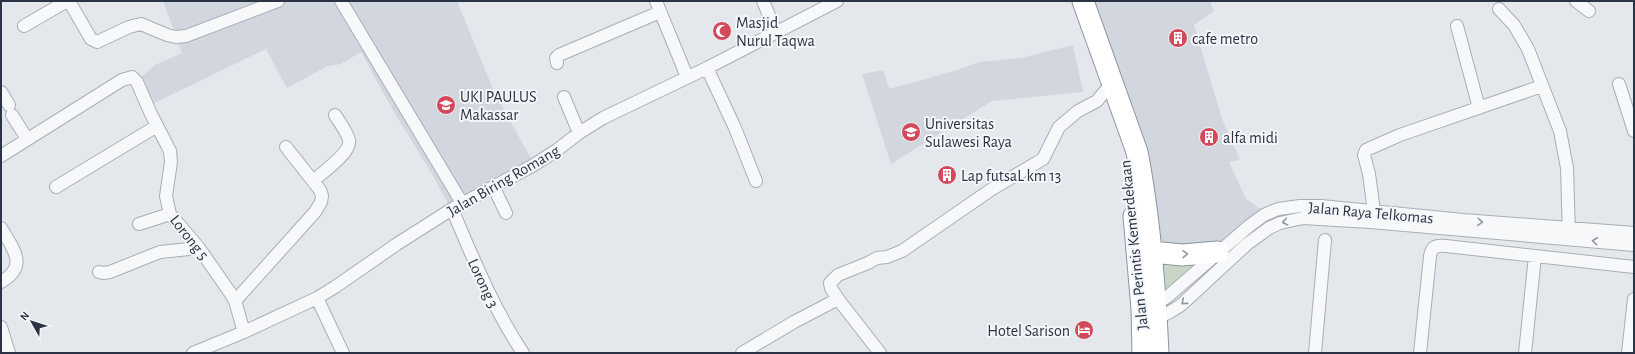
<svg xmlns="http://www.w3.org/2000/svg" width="1635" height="354" font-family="'Alegreya Sans',sans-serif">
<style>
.built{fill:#d2d6de}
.green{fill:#c9d6c5}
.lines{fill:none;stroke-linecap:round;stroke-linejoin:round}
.minor-casing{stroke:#a9aeb7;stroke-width:14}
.trunk-casing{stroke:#8b94a3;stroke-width:23}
.minor{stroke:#f7f8fa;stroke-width:12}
.trunk{stroke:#fff;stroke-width:21}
.oneway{stroke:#9196a0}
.oneway2{stroke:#959aa2}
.labels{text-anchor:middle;stroke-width:4;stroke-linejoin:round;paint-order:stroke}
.poi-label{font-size:16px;fill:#2b3445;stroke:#f4f6f9;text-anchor:start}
.street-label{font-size:16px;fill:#2b3445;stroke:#f4f6f9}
</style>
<rect width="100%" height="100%" fill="#e4e7ec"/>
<path class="built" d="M163 1H457L493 89 531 159 448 204 432 174 391 107 361 52 341 64 328 66 287 88 266 49 154 103 141 77 155 65 182 53Z
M1084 1H1210L1214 11 1194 25 1222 119 1240 160 1229 162 1246 199 1262 210 1205 264H1157Z
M1073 45 1083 92 992 101 891 164 862 74 883 70 889 89 954 71 979 62 1021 58Z"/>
<path class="green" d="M1157 264H1205L1162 294Z"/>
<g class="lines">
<g class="minor-casing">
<path id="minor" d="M69 1 91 39 97 42 129 27 141 24 167 35 176 37 186 36 278 1
M341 1 462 203
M656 1 687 77
M763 1 776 32
M1576 1 1589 11
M1499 9 1514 25 1528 49 1560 131 1567 168 1569 235
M24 26 67 1
M1457 26 1479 108
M557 63 556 58 559 55 660 12
M707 68 735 128 756 181
M1619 84 1634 131
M1 92 9 105
M564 97 579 133
M12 115 27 139
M1 156 122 80 132 77 137 82 151 114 170 151 171 162 166 196 170 214 199 248 231 294 235 301 244 332
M313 181C322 173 352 152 349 140 347 132 340 123 335 115
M56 187 157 126
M494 188 506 213
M452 209C473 258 493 308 523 353
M1374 211 1369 174 1364 155 1366 150 1400 135 1542 86
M139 224 170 214
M1 228C13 249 29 266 1 282
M99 272 103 273 110 272 160 252 199 248
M317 298 343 353
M838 299 831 288 830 283 838 275 868 263 877 258 887 257 902 251 992 189 1043 159 1059 127 1078 111 1097 101 1106 90
M235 301 315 212 321 202 322 196 320 190 286 147
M1153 306 1167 297 1249 226 1264 215 1278 209 1300 206H1321L1463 220 1634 233
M1153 320 1170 312 1181 305 1247 244 1269 228 1280 223 1303 218 1370 222 1634 245
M1 327 9 353
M193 353 244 332 317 298 335 287 397 244 452 209 532 166 557 150 579 133 603 118 707 68 837 1
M742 353 794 322 838 299 880 353
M1315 353 1325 240
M1420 353 1430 256C1432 246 1436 245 1446 246L1634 267
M1525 353 1535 256
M1628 353 1634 299"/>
</g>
<g class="trunk-casing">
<path id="trunk" d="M1083 1 1137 152C1150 218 1155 286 1158 353
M1134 216 1142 309 1143 353
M1152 252 1182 255 1218 252"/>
</g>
<use href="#minor" class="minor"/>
<use href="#trunk" class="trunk"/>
</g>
<defs><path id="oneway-chevron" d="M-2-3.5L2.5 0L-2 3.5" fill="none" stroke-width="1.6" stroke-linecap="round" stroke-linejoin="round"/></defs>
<g class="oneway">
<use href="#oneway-chevron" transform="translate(1285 222) rotate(167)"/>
<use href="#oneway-chevron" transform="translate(1480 222) rotate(4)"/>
<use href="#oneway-chevron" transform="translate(1595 241) rotate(-174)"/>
<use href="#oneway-chevron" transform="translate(1184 302) rotate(140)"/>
</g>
<use class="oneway2" href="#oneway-chevron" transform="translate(1185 254) rotate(-2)"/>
<defs>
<g id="mosque-disc" transform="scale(1)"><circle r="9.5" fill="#d1495b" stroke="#f4f6f9"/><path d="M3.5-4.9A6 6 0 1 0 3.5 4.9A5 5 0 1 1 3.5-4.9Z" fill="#fff"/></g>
<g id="building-disc" transform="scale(1)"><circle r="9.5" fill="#d1495b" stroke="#f4f6f9"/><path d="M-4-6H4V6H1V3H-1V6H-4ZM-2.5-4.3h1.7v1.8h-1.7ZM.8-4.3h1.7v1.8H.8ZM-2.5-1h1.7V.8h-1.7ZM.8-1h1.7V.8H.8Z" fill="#fff"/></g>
<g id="university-disc" transform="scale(1)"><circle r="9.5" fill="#d1495b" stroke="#f4f6f9"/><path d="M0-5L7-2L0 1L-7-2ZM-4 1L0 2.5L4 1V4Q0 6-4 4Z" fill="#fff"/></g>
<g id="hotel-disc" transform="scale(1)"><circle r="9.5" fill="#d1495b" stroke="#f4f6f9"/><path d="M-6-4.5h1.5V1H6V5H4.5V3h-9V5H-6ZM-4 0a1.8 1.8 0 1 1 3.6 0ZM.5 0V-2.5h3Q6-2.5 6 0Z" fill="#fff"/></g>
</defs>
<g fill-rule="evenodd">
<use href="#mosque-disc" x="722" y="31"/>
<use href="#building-disc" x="1178" y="38"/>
<use href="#university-disc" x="446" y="105"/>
<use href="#university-disc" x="911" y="132"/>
<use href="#building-disc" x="1209" y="137"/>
<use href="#building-disc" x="947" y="175"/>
<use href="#hotel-disc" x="1084" y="330"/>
</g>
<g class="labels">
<g class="poi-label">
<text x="736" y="28">Masjid<tspan x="736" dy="18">Nurul Taqwa</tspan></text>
<text x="1192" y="44">cafe metro</text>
<text x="460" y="102">UKI PAULUS<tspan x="460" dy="18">Makassar</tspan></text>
<text x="925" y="129">Universitas<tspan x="925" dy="18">Sulawesi Raya</tspan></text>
<text x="1223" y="143">alfa midi</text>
<text x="961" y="181">Lap futsaL km 13</text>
<text x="1070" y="336" text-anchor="end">Hotel Sarison</text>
</g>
<g class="street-label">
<text transform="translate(503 180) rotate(-30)" y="6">Jalan Biring Romang</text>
<text transform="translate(1371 212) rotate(5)" y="6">Jalan Raya Telkomas</text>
<text transform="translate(190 237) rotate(52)" y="6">Lorong 5</text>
<text transform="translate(1133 245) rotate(-96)" y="6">Jalan Perintis Kemerdekaan</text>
<text transform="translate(484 283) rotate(65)" y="6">Lorong 3</text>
</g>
</g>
<rect width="1635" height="354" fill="none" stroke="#2b3445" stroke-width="4"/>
<g transform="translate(32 322) rotate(309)" stroke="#f4f6f9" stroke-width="3" paint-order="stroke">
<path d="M0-3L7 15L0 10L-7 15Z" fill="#2b3445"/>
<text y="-6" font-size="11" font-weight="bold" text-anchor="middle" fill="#2b3445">N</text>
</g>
</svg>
